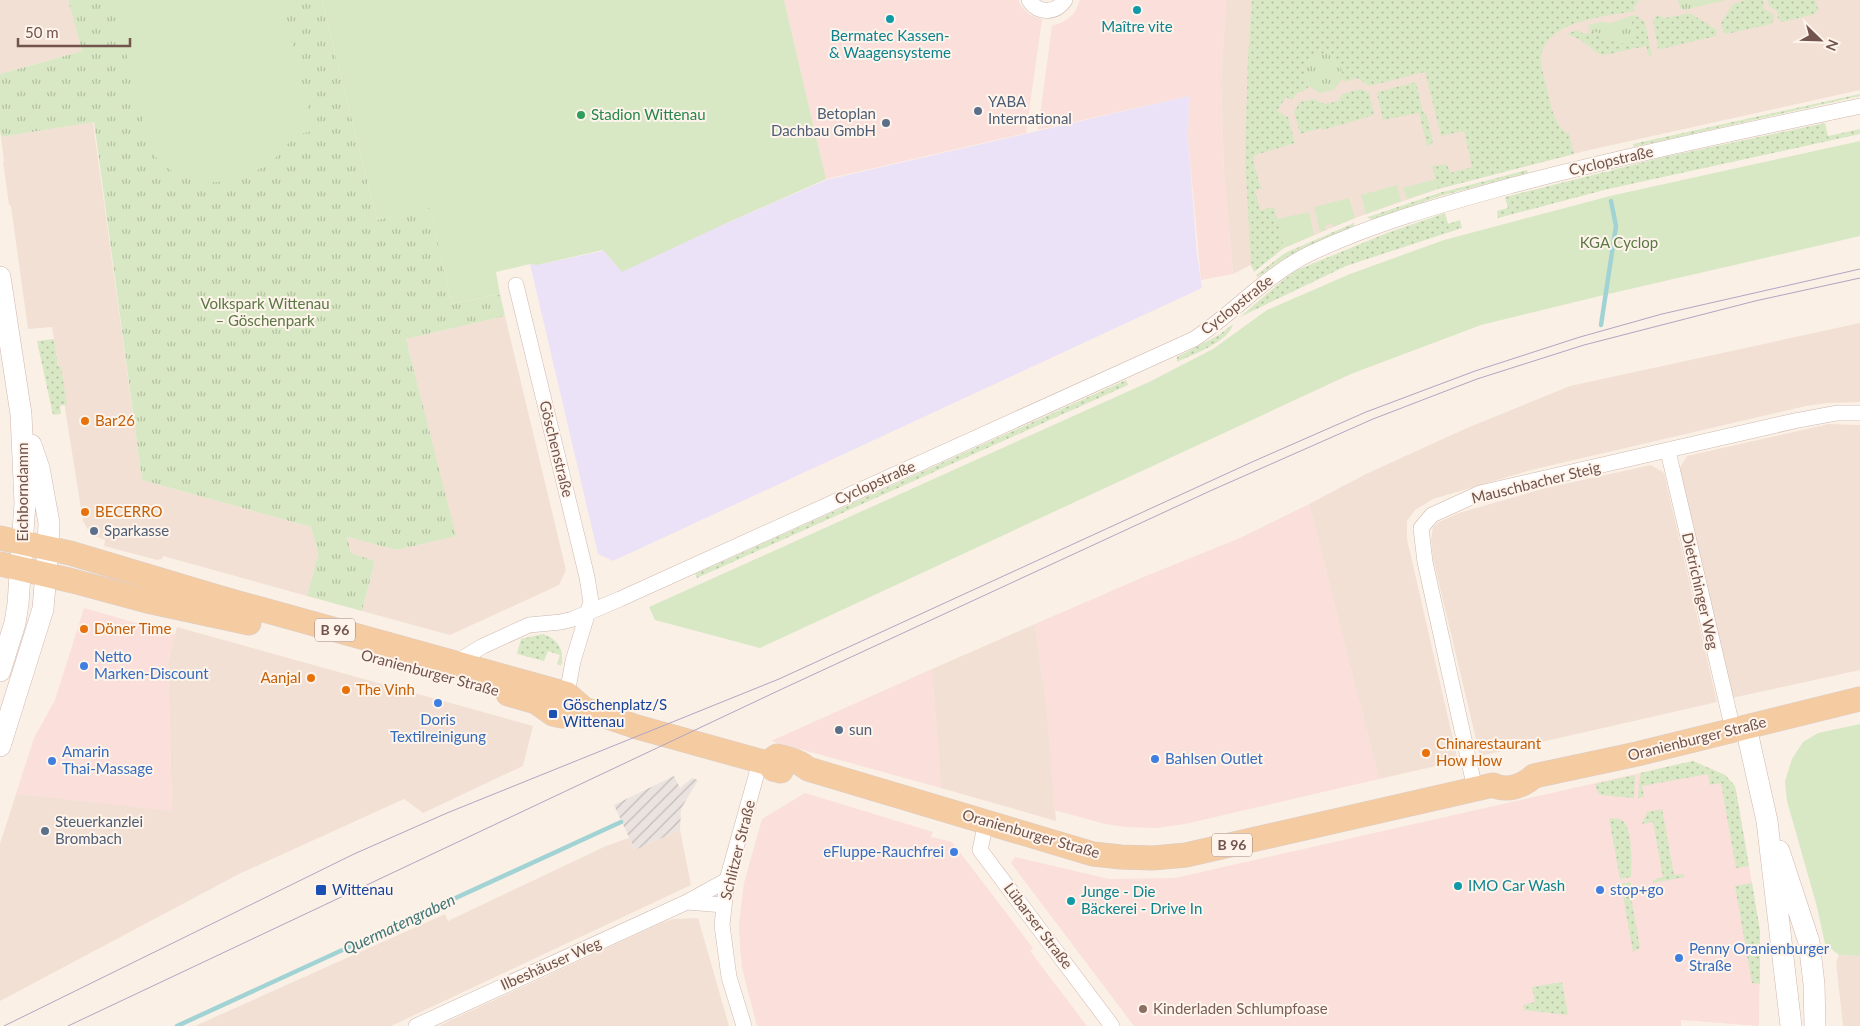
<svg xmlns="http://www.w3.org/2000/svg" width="1860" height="1026" font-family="Lato,sans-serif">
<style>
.residential{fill:#f2e0d4}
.commercial{fill:#fadfda}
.industrial{fill:url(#industrial-furrows)}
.education{fill:#ece2f7}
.grass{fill:url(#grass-dots)}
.park{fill:url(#park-tufts)}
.garden{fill:#d8e8c5}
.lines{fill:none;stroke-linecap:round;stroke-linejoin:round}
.stream{stroke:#a2d3d4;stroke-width:4.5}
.street-casing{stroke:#ceb8af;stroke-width:16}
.secondary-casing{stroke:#d0b7ad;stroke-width:22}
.primary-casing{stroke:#d8cfcd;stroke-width:25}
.street{stroke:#fff;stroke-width:15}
.secondary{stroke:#fff;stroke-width:21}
.primary{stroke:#f5cba2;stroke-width:24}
.tram{stroke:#b1a5c4;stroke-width:1}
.culture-dot{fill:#0f9aa8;stroke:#fef4eb;stroke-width:2}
.service-dot{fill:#5c6f8a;stroke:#fef4eb;stroke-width:2}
.leisure-dot{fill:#2e9e5b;stroke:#fef4eb;stroke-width:2}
.food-dot{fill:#e8710a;stroke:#fef4eb;stroke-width:2}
.shop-dot{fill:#3f7fe0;stroke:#fef4eb;stroke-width:2}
.transit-dot{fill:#1a4fb4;stroke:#fef4eb;stroke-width:2}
.education-dot{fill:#8d6e63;stroke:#fef4eb;stroke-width:2}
.labels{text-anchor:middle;stroke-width:4;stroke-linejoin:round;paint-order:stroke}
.shield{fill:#fef4eb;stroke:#9c847c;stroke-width:1}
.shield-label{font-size:14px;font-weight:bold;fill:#72544c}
.culture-label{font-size:15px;fill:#0d838f;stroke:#fef4eb}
.service-label{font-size:15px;fill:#4e5e75;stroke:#fef4eb;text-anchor:start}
.leisure-label{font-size:15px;fill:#27864d;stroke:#fef4eb;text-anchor:start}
.street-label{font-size:15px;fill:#72544c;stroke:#fef4eb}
.park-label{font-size:15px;fill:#5b7844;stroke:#fef4eb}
.food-label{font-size:15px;fill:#c56008;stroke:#fef4eb;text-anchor:start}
.shop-label{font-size:15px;fill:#366cbe;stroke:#fef4eb;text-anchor:start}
.transit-label{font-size:15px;fill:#164399;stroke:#fef4eb;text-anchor:start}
.education-label{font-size:15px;fill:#785e54;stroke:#fef4eb;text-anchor:start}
.water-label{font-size:16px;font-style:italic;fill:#417677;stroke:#fef4eb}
</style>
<defs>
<pattern id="industrial-furrows" width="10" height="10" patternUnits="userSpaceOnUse" patternTransform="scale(1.25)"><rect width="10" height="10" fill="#ebe3df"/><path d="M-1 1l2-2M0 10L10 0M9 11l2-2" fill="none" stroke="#c3bbb7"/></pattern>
<pattern id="grass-dots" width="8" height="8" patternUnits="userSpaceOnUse" patternTransform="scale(1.25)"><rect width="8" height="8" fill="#d8e8c5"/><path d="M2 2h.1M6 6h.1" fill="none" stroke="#b4bfa2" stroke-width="1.8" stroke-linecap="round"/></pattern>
<pattern id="park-tufts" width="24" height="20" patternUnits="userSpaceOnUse" patternTransform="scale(1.25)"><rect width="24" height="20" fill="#d8e8c5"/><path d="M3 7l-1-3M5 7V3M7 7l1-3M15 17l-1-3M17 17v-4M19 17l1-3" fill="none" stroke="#b4bfa2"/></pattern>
</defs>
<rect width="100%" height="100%" fill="#fbf0e5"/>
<path class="residential" d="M0 0H68L82 51 0 74Z
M1226 0H1860V90L1585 151 1438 189 1355 218 1284 248 1233 274 1224 173 1221 82Z
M93 122 142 480 311 527 318 554 307 596 163 556 162 559 157 560 104 546 105 540 91 535 83 521 52 327 28 329 11 206 9 205 3 162 4 161 1 137Z
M505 316 566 570 559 585 450 635 362 611 375 561 351 553 347 537 397 550 455 536 406 339Z
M1860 323V402L1827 403 1806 406 1531 470 1433 499 1415 510 1407 521V539L1458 761 1379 779 1309 504 1366 474 1467 428 1570 386Z
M1829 424 1860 425V670L1732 698 1679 469 1687 456Z
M1651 465 1664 473 1717 702 1480 756 1433 558 1431 540 1433 527 1439 522 1459 513 1542 489Z
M1035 624 1047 711 1056 821 941 788 932 669Z
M177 627 533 726 523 766 423 813 404 799 239 874 0 1001V844L16 794 172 810 168 663Z
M680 830 691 885 391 1026H195L445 914 448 921 606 846 629 838 635 850Z
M698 918 729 1026H438L661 923 673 919Z
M1839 955 1860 956V1026H1843L1836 962Z"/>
<path class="commercial" d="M784 0H1018L1021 6 1030 15 1042 19 1026 133 826 179Z
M1080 0H1226L1221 82 1224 173 1233 274 1201 280 1188 137 1189 96 1038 130 1052 26 1063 22 1070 17 1075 12Z
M1309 504 1379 779 1185 824 1156 828 1126 827 1105 824 1054 810 1047 711 1035 624 1146 576 1240 538Z
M84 608 175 634 168 663 172 811 16 794 34 738 55 700Z
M932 669 941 788 771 741 827 716Z
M1693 761 1725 775 1735 786 1737 795 1760 931 1759 1026 1681 1020V1026H1134L1011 863 1015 857 1109 879 1175 878Z
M805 793 933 832 931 837 952 842 1033 948 1030 951 1087 1026H757L742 968 740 948 739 924 744 883 762 819Z"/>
<path class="industrial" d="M674 776 680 788 692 778 698 780 681 809 680 830 635 850 614 805Z"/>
<path class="education" d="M1189 96 1188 137 1197 254 1202 288 613 561 598 554 530 264 537 265 720 226 826 180Z"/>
<path class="grass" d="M1252 0H1639L1634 8 1635 11C1603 17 1537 21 1541 65 1547 83 1551 128 1569 134L1574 154 1438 189 1432 166 1447 164 1450 173 1472 167 1464 131 1441 136 1425 72 1369 86 1357 78 1346 82 1342 79 1343 78 1307 66 1309 86 1306 90 1297 93 1292 100 1286 97 1277 111 1288 117 1295 143 1255 155 1253 160 1260 186 1263 188 1255 190 1260 210 1274 207 1284 248 1254 272 1251 265 1245 156 1248 57Z
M1746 0H1763L1764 9 1773 14 1774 20 1771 24 1726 34 1723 32 1721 23 1733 4Z
M1768 0H1814L1816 1 1818 9 1815 14 1782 22 1778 19 1777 11 1769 6Z
M1690 13 1717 30 1716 36 1661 49 1658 48 1653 21 1656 15 1665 18Z
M1635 15 1645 22 1652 56 1649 57 1646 46 1604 55 1599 54 1579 39 1566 34 1577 30 1584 34 1596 31 1609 40 1635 41 1630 16Z
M1416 82 1423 112 1426 114 1433 141 1431 145 1427 146 1419 113 1383 120 1377 94 1378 92Z
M1361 89 1369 93 1374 115 1323 130 1321 128 1300 134 1294 112 1300 102 1314 99 1324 104 1339 101 1342 94Z
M1860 94V96L1634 147 1633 144Z
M1825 123 1828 136 1860 129V134L1608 189 1498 218 1497 211 1508 208 1505 197 1664 157Z
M1527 170 1528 173 1440 196 1371 220 1368 217 1439 193Z
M1445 213 1448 224 1460 220 1462 228 1346 266 1240 317 1283 280 1297 270 1387 233Z
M1354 223V226C1319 241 1288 253 1258 277L1256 275 1285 253Z
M1233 324C1230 341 1192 355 1177 362V357L1219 335Z
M54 339 58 366 61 367 67 404 60 406 61 414 53 415 37 341Z
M1126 380 1128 385 697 578 695 574Z
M543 634C558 639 565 650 561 666L557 664 560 655 548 651 544 661 517 654 521 639Z
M1693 761 1725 775 1735 786 1749 866 1736 868 1721 783 1710 785 1708 774 1642 786 1644 797 1638 798 1640 773Z
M1635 775 1634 798 1601 795 1598 793 1595 784Z
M1662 809 1674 875 1684 874V877L1653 883V880L1663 877 1653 822 1642 824 1647 812Z
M1609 818 1620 819C1634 825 1631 863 1631 877L1620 879Z
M1631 882V897L1640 948 1633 952 1621 884Z
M1752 883 1760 931V984L1752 983 1735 886Z
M1562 982 1568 1015 1524 1010 1523 1005 1535 1002 1532 987Z"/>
<path class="park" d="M68 0H322L377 220 430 207 452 304 500 294 505 316 406 339 456 536 397 550 347 537 351 553 375 561 362 611 307 596 318 554 311 527 142 480 94 122 1 137 0 130V74L82 51Z
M1678 0H1726L1684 10 1680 8Z
M1630 16 1636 41C1629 42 1622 45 1615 42 1605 39 1601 30 1590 32L1588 25 1601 22 1611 23Z
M1327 53 1340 63 1343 78 1334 90 1320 93 1307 85 1305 70 1312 56Z"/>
<path class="garden" d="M113 0H281L314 131C309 132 301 133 296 136 291 138 279 155 272 161 240 184 195 193 163 164 158 160 154 155 150 150Z
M322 0H784L826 179 720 226 622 272 603 250 537 265 530 264 496 272 500 294 452 304 430 208 377 220Z
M1860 141V236L1604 295 1481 325 1351 374 760 648 655 620 649 607 1149 382 1213 349 1267 310 1350 274 1444 240 1610 196Z
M1436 179 1438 189 1407 199 1403 188Z
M1397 185 1401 201 1366 214 1361 195Z
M1349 198 1355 218 1333 227 1332 223 1325 226 1326 230 1320 232 1314 207Z
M1309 212 1314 235 1284 248 1277 219Z
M1860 724V956L1839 955 1825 944 1817 907 1787 801 1785 781 1792 759 1803 742 1818 733Z"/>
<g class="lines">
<path class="stream" d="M1601 325 1616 226 1611 201
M177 1026 621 822"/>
<g class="street-casing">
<path id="street" d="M1029 0C1038 14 1055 14 1065 0
M516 285 587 577 591 602 573 661 567 694
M1668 451 1733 730
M455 663 483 646 529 625 561 622 573 619 620 599 1194 339C1234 313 1266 275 1309 254 1374 223 1444 204 1513 185 1628 155 1744 131 1860 106
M1475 789 1425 562 1421 528 1432 515 1480 493 1794 421 1837 413H1860
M986 822 980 850 1112 1026
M687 902 724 905
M416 1026 687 902 727 880
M744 1026 729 977 722 925 727 880 760 762"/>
</g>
<g class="secondary-casing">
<path id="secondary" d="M0 277 21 414 25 503 18 604 15 623 0 671
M1746 727 1767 821 1791 1026
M0 746 43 609 48 548 49 523 39 468 31 445
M1779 851 1809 942 1814 984 1815 1026"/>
</g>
<g class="primary-casing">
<path id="primary" d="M0 538 70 553 224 599 567 694 584 709 637 727 767 763 773 769 781 771
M0 564 73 581 147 601 249 623
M508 694 536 702 553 714 562 716 584 709
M767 763 777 756C789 759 799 761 808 769L1093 854 1121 857 1153 858 1186 855 1493 785C1507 792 1523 786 1534 776L1637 754 1860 699"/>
</g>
<use href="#street" class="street"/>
<use href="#secondary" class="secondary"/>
<use href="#primary" class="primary"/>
<path class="tram" d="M4 1026 354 854 447 813 779 679 1252 462 1366 412 1475 371 1580 337 1662 314 1860 269
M68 1026 782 689 1210 491 1373 419 1477 379 1584 345 1755 301 1860 278"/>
</g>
<g class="culture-dot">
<circle cx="1137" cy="10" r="5"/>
<circle cx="890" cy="19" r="5"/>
<circle cx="1458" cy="886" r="5"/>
<circle cx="1071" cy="901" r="5"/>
</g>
<g class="service-dot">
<circle cx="978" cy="111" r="5"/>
<circle cx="886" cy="123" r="5"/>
<circle cx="94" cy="531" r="5"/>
<circle cx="839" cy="730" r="5"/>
<circle cx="45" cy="831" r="5"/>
</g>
<circle class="leisure-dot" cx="581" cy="115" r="5"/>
<g class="food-dot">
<circle cx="85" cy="421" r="5"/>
<circle cx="85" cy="512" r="5"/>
<circle cx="84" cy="629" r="5"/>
<circle cx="311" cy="678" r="5"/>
<circle cx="346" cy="690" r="5"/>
<circle cx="1426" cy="753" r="5"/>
</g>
<g class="shop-dot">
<circle cx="84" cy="666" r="5"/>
<circle cx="438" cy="703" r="5"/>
<circle cx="1155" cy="759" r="5"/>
<circle cx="52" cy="761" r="5"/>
<circle cx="954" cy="852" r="5"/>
<circle cx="1600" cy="890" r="5"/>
<circle cx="1679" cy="958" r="5"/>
</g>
<g class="transit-dot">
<rect x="548" y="709" width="10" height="10" rx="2.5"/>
<rect x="315" y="884" width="12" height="12" rx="2.5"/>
</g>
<circle class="education-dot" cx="1143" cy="1009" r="5"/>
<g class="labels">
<g class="shield">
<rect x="315" y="618.5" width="40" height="23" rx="4"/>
<rect x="1212" y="833.5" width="40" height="23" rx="4"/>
</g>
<g class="shield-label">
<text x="335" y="635">B 96</text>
<text x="1232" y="850">B 96</text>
</g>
<g class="culture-label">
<text x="1137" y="32">Maître vite</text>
<text x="890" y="41">Bermatec Kassen-<tspan x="890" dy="17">&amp; Waagensysteme</tspan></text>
<text x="1468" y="891" text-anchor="start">IMO Car Wash</text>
<text x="1081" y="897" text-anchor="start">Junge - Die<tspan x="1081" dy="17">Bäckerei - Drive In</tspan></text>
</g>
<g class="service-label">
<text x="988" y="107">YABA<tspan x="988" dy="17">International</tspan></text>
<text x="876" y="119" text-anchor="end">Betoplan<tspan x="876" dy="17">Dachbau GmbH</tspan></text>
<text x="104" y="536">Sparkasse</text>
<text x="849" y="735">sun</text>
<text x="55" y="827">Steuerkanzlei<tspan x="55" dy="17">Brombach</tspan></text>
</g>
<g class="leisure-label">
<text x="591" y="120">Stadion Wittenau</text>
</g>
<g class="street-label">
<text transform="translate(1611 161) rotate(-13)" y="5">Cyclopstraße</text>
<text transform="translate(1237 305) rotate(-38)" y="5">Cyclopstraße</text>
<text transform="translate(556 449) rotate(76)" y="5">Göschenstraße</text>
<text transform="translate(875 483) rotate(-24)" y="5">Cyclopstraße</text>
<text transform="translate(1536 483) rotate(-14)" y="5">Mauschbacher Steig</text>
<text transform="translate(23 492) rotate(-90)" y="5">Eichborndamm</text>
<text transform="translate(1700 591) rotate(77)" y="5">Dietrichinger Weg</text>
<text transform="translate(430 673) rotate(15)" y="5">Oranienburger Straße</text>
<text transform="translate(1697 739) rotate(-14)" y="5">Oranienburger Straße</text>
<text transform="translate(1031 834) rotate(16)" y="5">Oranienburger Straße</text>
<text transform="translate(738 850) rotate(-76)" y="5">Schlitzer Straße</text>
<text transform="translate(1038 926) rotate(53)" y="5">Lübarser Straße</text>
<text transform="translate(551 964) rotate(-24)" y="5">Ilbeshäuser Weg</text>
</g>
<g class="park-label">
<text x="1619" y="248">KGA Cyclop</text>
<text x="265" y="309">Volkspark Wittenau<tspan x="265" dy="17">– Göschenpark</tspan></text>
</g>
<g class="food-label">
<text x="95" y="426">Bar26</text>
<text x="95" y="517">BECERRO</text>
<text x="94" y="634">Döner Time</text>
<text x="301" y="683" text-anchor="end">Aanjal</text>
<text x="356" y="695">The Vinh</text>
<text x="1436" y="749">Chinarestaurant<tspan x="1436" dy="17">How How</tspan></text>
</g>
<g class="shop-label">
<text x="94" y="662">Netto<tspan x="94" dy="17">Marken-Discount</tspan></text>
<text x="438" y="725" text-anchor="middle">Doris<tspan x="438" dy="17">Textilreinigung</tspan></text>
<text x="62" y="757">Amarin<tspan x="62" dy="17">Thai-Massage</tspan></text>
<text x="1165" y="764">Bahlsen Outlet</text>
<text x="944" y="857" text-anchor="end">eFluppe-Rauchfrei</text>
<text x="1610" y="895">stop+go</text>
<text x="1689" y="954">Penny Oranienburger<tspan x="1689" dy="17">Straße</tspan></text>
</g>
<g class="transit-label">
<text x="563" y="710">Göschenplatz/S<tspan x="563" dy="17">Wittenau</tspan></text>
<text x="332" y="895">Wittenau</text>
</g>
<g class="education-label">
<text x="1153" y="1014">Kinderladen Schlumpfoase</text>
</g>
<g class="water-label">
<text transform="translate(399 924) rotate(-25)" y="6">Quermatengraben</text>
</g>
</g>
<g transform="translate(1820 40) rotate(113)" stroke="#fef4eb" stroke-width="4" paint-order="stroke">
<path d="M0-4L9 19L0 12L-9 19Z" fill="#72544c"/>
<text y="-8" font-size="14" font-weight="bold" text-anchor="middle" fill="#72544c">N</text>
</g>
<path d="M18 38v8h112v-8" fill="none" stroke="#72544c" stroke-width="2.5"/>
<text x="25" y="38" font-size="15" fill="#72544c" stroke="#fef4eb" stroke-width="4" paint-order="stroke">50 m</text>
</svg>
